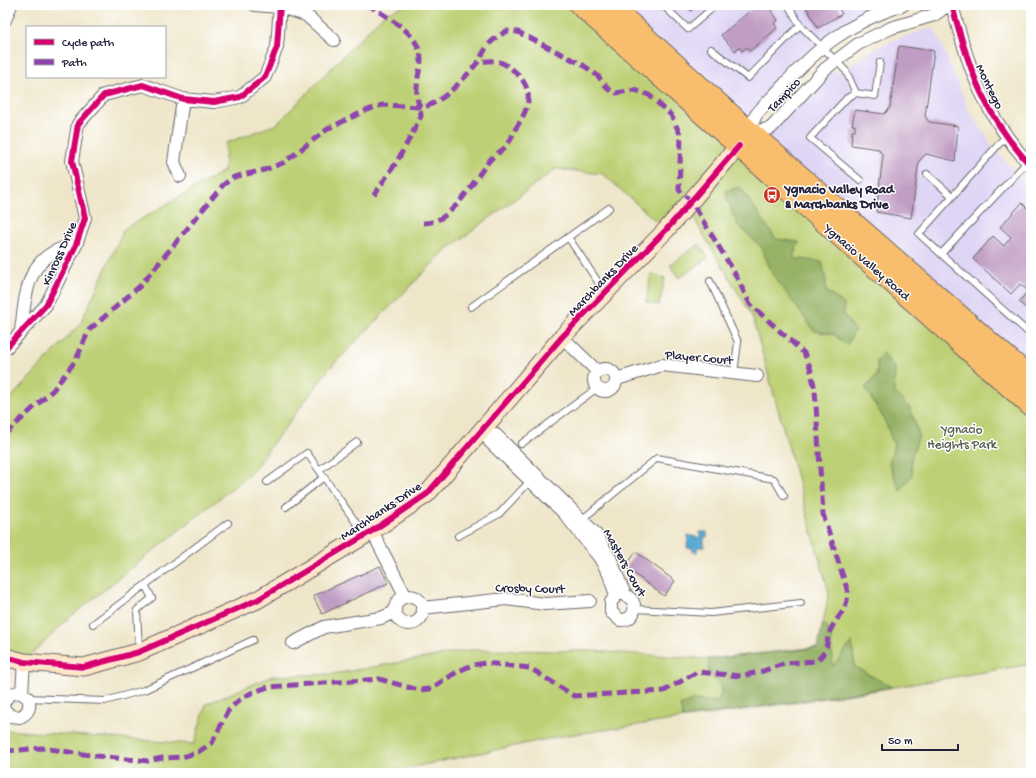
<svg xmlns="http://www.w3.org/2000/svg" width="1036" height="778" font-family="'Gochi Hand',sans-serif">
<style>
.built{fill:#dfd5f5}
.green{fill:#bdd074;stroke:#707958}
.forest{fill:#96b266;stroke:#5c6a50}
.water{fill:#5aacd5;stroke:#3e6788}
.building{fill:#c09dc2}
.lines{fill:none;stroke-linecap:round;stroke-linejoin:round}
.lane-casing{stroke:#6a676d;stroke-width:8}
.street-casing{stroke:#6a676d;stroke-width:14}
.secondary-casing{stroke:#6a676d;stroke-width:19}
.highway-casing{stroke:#6a676d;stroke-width:24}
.lane{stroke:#fff;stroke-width:6}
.street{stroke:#fff;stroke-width:12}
.secondary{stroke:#fde5c5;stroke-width:17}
.highway{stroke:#f9be6d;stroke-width:22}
.quiet{stroke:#8e44ad;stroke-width:5;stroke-dasharray:10 5;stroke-linecap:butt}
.cycleway-casing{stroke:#fff;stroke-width:8}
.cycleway{stroke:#d6006c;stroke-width:6}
.labels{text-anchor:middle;stroke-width:3;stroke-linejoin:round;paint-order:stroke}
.street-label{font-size:13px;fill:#22223b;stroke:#fff}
.poi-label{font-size:13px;font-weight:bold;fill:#22223b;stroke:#fff;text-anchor:start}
.park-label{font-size:13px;fill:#585f4f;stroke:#fff}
</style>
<rect width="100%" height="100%" fill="#fff"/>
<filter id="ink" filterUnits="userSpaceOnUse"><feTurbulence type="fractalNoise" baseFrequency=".025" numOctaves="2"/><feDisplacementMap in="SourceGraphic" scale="8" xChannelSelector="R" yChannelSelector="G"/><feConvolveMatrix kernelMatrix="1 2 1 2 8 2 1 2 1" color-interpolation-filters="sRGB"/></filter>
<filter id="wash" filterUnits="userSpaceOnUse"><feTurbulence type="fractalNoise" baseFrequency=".012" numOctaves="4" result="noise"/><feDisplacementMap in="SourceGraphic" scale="16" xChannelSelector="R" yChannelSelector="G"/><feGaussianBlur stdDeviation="0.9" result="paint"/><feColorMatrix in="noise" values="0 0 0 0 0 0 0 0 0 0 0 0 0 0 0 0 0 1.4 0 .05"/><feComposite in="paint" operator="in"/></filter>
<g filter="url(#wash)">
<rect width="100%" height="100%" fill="#efe6c9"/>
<path class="built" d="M609 5H903L864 19 839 33 822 47 802 65 756 116 750 132 771 128 825 69 838 73 878 47 894 40 931 28 936 31 968 108 992 145 1031 191V379L750 133Z"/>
<path class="green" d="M406 5H581L1031 405V664L853 694 562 736 385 773H5V730L194 744 206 704 272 676 333 674 470 650 593 651 709 659 818 647 829 593 752 316 687 207 666 230 603 174 556 169 445 251 329 369 250 474 69 618 24 662 5 657V404L80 324 124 229 224 171 226 143 277 124 385 13Z
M699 244 708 258 679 278 670 265Z
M651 274 665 278 659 305 646 302Z"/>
<path class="forest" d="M740 187 776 239 799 242 793 258 822 262 826 280V291L844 304V315L855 330 847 345 833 334 814 331 772 273 762 248 738 225 728 203 726 191Z
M883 353 895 368 894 392 910 408 919 435 911 459 912 475 900 491 889 463 894 445 884 419 865 388 877 375V359Z
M823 622 830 631 833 666 852 642 855 667 892 687 683 718 680 706 695 700 718 702 722 689 708 672 709 659 818 648Z"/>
<path class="water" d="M700 532H707V537H704V547H697V553L693 552V548H687L688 535 700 538Z"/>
<g id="blocks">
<path class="building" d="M685 5H698L691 11Z
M757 5H773L770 9 778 20 774 23 777 28 750 51 747 47 742 51 739 47 735 51 721 35Z
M805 5H833L835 8 838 7 842 14 818 28Z
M899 46 934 51 925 116 929 122 958 126 955 161 926 154 919 161 911 218 876 212 883 156 879 149 851 145 852 131H855V125H852L855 110 884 114 890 108Z
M1022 203 1031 212V313L1019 302 1028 291 1020 284 1011 294 973 259 993 236 1004 246 1011 237 1000 227Z
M636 552 675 581 664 596 625 567Z
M380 566 388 583 322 614 313 596Z"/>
</g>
</g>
<g filter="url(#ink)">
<use href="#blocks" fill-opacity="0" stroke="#6a676d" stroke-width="1"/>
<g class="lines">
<g class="lane-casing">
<path id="lane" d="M663 5 688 29 716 5
M800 25 846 71 856 93 847 98 810 138 860 180
M711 49 748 78 800 25 788 5
M856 93 875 96 880 62
M1006 136 919 234 1031 335
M927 174 952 196
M568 237 604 291
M941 254 1027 162
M710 281 738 342 734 373
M471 307 609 208
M521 444 597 388
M319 470 357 442
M267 482 307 453 364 534
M286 507 324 477
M580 521 657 458 774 479 784 496
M458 536 499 514 531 480
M635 609 711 613 801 603
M93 624 145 585
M139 650 137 610 152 598 145 585 228 523
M28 698 105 701 144 690 253 640"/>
</g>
<g class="street-casing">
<path id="street" d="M255 5 280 7 306 15 334 40
M952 5C969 70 984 115 1031 166
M5 20 11 5
M750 133 771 128 825 69 858 44 891 28 934 15 948 5
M750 133C752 127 753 120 756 115 763 106 773 97 781 88 818 47 849 22 903 5
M180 176 174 162 183 99
M21 331C26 290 27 253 76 245
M562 337 597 371
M5 349 46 305 76 245 85 218 72 161 78 124 104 95 143 85 183 99 214 102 240 97 265 77 277 47 280 5
M594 380a11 11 0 1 1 22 0a11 11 0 1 1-22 0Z
M617 379 662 365 757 376
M484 429 496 435 595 533 610 558 625 595C640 601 636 621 620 620L611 612V602L616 596 609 574 599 557 564 513 490 442Z
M372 531 406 597
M395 610a14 14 0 1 1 28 0a14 14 0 1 1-28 0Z
M422 608 506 599 545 604 590 601
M293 643 324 627 381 618 395 612
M22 693 24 662
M5 700 10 694 20 692 28 698C31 706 29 713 20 717L10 716 5 710"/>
</g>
<g class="secondary-casing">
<path id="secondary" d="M5 657 24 662 84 667 139 652 257 600 372 531 427 494 562 337 666 230 747 136"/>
</g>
<g class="highway-casing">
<path id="highway" d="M581 5 1031 405
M609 5 750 133 1031 379"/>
</g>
<use href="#lane" class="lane"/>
<use href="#street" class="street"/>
<use href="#secondary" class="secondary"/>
<use href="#highway" class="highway"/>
<path class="quiet" d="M423 223C452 224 473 181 489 161 495 154 505 150 509 142 512 139 512 135 514 131 529 109 537 90 513 70 501 60 493 59 477 63
M5 434 53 390 76 360 89 330 140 286 223 185 234 177 264 170 283 163 329 128 365 111 382 105 420 107 421 116 411 136 396 163 374 195
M5 750 7 751 42 748 97 756 148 761 162 758 182 757 198 752 212 743 228 711 238 701 251 693 268 687 379 679 418 690 430 689 457 672 472 665 486 663 530 668 574 696 664 691 697 672 741 676 763 671 786 663 817 661C831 646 824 646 830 631 838 614 847 613 848 592L823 514 815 390 810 367 804 353 750 304 733 270 691 201 679 190 681 136 671 115 649 95 635 90 616 93 608 89 598 76 583 65 518 32 506 31C500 36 491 40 487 47 483 52 481 58 477 63 466 77 438 108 420 107 415 98 417 87 418 77 419 71 421 64 421 58 418 31 388 19 369 5"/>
<g class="cycleway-casing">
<path id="cycleway" d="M952 5C969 70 984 115 1031 166
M5 349 46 305 76 245 85 218 72 161 78 124 104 95 143 85 183 99 214 102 240 97 265 77 277 47 280 5
M5 657 24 662 84 667 139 652 257 600 372 531 427 494 562 337 666 230 739 146"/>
</g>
<use href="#cycleway" class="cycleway"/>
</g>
</g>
<defs>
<g id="bus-disc" transform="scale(0.9)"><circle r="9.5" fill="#c8321e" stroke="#fff"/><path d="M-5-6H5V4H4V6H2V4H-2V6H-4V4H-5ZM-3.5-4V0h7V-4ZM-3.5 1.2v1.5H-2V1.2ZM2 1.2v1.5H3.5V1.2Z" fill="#fff"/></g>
</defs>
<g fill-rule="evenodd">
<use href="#bus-disc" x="772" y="195"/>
</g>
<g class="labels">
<g class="street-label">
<text transform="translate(991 86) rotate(64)" y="5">Montego</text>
<text transform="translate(783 94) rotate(-47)" y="5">Tampico</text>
<text transform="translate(58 253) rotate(-66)" y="5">Kinross Drive</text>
<text transform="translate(868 261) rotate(41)" y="5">Ygnacio Valley Road</text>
<text transform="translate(602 279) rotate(-46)" y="5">Marchbanks Drive</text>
<text transform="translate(699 356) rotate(5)" y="5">Player Court</text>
<text transform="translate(380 510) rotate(-34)" y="5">Marchbanks Drive</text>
<text transform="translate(626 562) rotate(61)" y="5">Masters Court</text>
<text transform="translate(530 587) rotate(1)" y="5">Crosby Court</text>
</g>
<g class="poi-label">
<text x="785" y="193">Ygnacio Valley Road<tspan x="785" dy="15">&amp; Marchbanks Drive</tspan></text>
</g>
<g class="park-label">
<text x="962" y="433">Ygnacio<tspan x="962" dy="15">Heights Park</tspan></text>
</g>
</g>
<rect width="1036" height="778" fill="none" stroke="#fff" stroke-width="20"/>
<rect x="26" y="26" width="140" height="52" fill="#ffffff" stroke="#a7a7b1"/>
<rect x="34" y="39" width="20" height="6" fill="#d6006c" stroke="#a7a7b1"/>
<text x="62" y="46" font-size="12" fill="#22223b">Cycle path</text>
<rect x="34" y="59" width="20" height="6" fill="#8e44ad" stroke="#a7a7b1"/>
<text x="62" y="66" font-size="12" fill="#22223b">Path</text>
<path d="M882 744v6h76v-6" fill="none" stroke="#22223b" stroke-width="2"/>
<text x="888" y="744" font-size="12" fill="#22223b" stroke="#ffffff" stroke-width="3" paint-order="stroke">50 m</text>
</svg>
